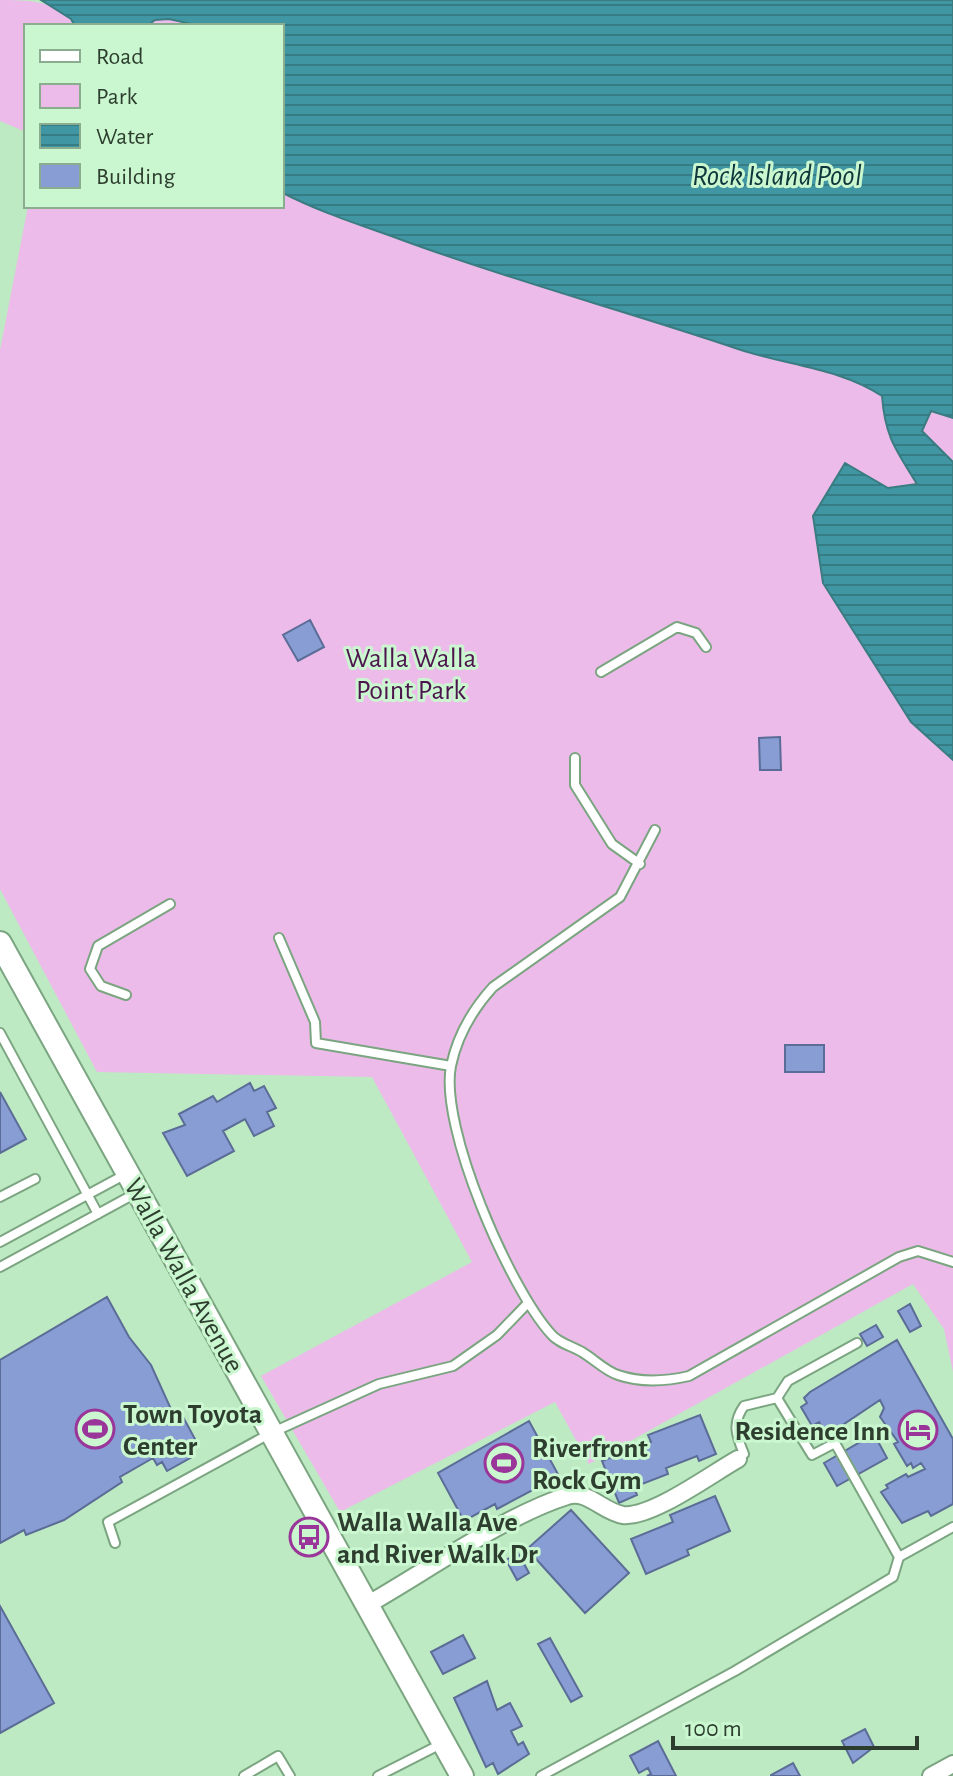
<svg xmlns="http://www.w3.org/2000/svg" width="953" height="1776" font-family="'Alegreya Sans',sans-serif">
<style>
.park{fill:#ecbbea}
.water{fill:url(#water-rules);stroke:#3a7c80;stroke-width:2}
.building{fill:#889dd3;stroke:#5b6c97;stroke-width:2}
.lines{fill:none;stroke-linecap:round;stroke-linejoin:round}
.lane-casing{stroke:#7ba580;stroke-width:12}
.street-casing{stroke:#7ba580;stroke-width:20}
.secondary-casing{stroke:#7ba580;stroke-width:26}
.lane{stroke:#fff;stroke-width:8}
.street{stroke:#fff;stroke-width:16}
.secondary{stroke:#fff;stroke-width:22}
.labels{text-anchor:middle;stroke-width:6;stroke-linejoin:round;paint-order:stroke}
.park-label{font-size:28px;fill:#4d144d;stroke:#caf7cf}
.street-label{font-size:28px;fill:#2d3e2f;stroke:#caf7cf}
.poi-label{font-size:28px;font-weight:bold;fill:#2d3e2f;stroke:#caf7cf;text-anchor:start}
.water-label{font-size:30px;font-style:italic;fill:#0e373c;stroke:#caf7cf}
</style>
<defs>
<pattern id="water-rules" width="6" height="5" patternUnits="userSpaceOnUse" patternTransform="scale(2)"><rect width="6" height="5" fill="#4096a2"/><path d="M0 2.5h6" fill="none" stroke="#367c84"/></pattern>
</defs>
<rect width="100%" height="100%" fill="#bdeac2"/>
<path class="park" d="M0 0C26 0 61 0 75 26H26V132L0 121Z
M169 19 200 26H147L155 20Z
M282 192C321 213 360 225 401 240 512 281 626 311 738 349 785 365 840 368 882 396 884 433 897 454 918 484L888 488 813 516 823 583 911 722 953 760V1372L944 1329 913 1284 589 1464 555 1402 340 1512 261 1376 472 1262 372 1077 97 1072 0 889V350L28 206H282Z
M930 411 953 418V462L922 432Z"/>
<path class="water" d="M41 0H953V418L931 411 922 431 953 462V760L911 722 823 583 813 516 845 463 888 488 917 484C896 450 885 437 882 396 840 368 785 365 738 349 626 311 513 281 402 240 361 225 322 213 283 193L282 26H200L169 19 155 20 147 26H75L71 19Z"/>
<path class="building" d="M310 620 324 647 298 661 283 635Z
M780 737 781 770H760L759 738Z
M785 1045H824V1072H785Z
M250 1083 254 1091 264 1086 276 1108 267 1112 274 1126 254 1136 245 1119 223 1131 234 1151 187 1176 163 1133 185 1125 179 1114 213 1096 217 1102Z
M0 1092 26 1139 0 1153Z
M107 1297 129 1337 151 1365 175 1418 182 1415 195 1439 188 1443 192 1457 167 1471 162 1462 157 1465 153 1458 120 1477 122 1482 64 1520 26 1535 24 1530 0 1543V1360Z
M910 1304 921 1326 910 1332 898 1311Z
M876 1325 883 1337 867 1346 860 1334Z
M897 1340 953 1439V1504L931 1516 928 1511 902 1523 881 1492 888 1488 886 1485 906 1474 908 1477 925 1469 921 1463 913 1468 911 1463 907 1466 894 1444 898 1442 880 1417 884 1408 880 1400 832 1432 830 1429 825 1432 819 1422 812 1426 801 1407 807 1403 804 1398 810 1392Z
M700 1415 716 1454 699 1461 697 1456 666 1468 668 1474 634 1487 637 1495 619 1503 602 1461 651 1442 648 1435Z
M529 1421 559 1476 497 1509 495 1504 464 1521 438 1473Z
M874 1434 887 1458 837 1486 824 1463Z
M715 1496 730 1531 687 1550 689 1555 646 1574 631 1539 673 1522 670 1515Z
M571 1510 629 1573 585 1613 527 1549Z
M518 1553 529 1573 517 1580 506 1560Z
M0 1606 54 1703 0 1733Z
M463 1635 475 1658 443 1674 431 1652Z
M550 1638 582 1696 571 1702 538 1644Z
M487 1681 497 1710 510 1703 522 1726 511 1731 518 1745 523 1742 529 1754 498 1774 493 1763 486 1767 454 1698Z
M865 1729 874 1747 853 1763 842 1741Z
M658 1741 676 1776H647L651 1774 648 1768 639 1773 630 1756Z
M793 1763 800 1776H771V1775Z"/>
<g class="lines">
<g class="lane-casing">
<path id="lane" d="M601 672 677 627 696 633 706 647
M575 758V785L612 844 640 864
M655 830 620 897 493 987C473 1009 457 1037 451 1066 439 1127 510 1289 551 1334 558 1343 572 1346 582 1352 594 1359 605 1371 618 1375 641 1383 667 1381 689 1376L899 1257 918 1251 953 1262
M279 938 315 1022 316 1043 451 1066
M126 995 101 986 90 969 98 946 170 904
M0 1033 98 1214
M0 1197 35 1179
M0 1242 126 1174
M0 1267 138 1192
M777 1398 788 1381 857 1343
M738 1459 744 1454C736 1435 732 1423 744 1406L777 1398 812 1455 835 1443 899 1557
M115 1543 108 1522 271 1433 379 1384 453 1366 497 1335 527 1304
M244 1776 278 1756 290 1776
M378 1776 443 1743
M541 1776 735 1671 893 1577 899 1557 953 1527"/>
</g>
<g class="street-casing">
<path id="street" d="M367 1605C425 1572 506 1515 567 1496 587 1489 603 1512 623 1515 652 1518 711 1474 738 1459
M931 1776 953 1764"/>
</g>
<g class="secondary-casing">
<path id="secondary" d="M0 943 462 1776"/>
</g>
<use href="#lane" class="lane"/>
<use href="#street" class="street"/>
<use href="#secondary" class="secondary"/>
</g>
<defs>
<g id="stadium-ring" transform="scale(2)"><circle r="9.5" fill="#caf7cf" stroke="#9a359a" stroke-width="1.5"/><path d="M0-5a6.5 5 0 1 0 0 10a6.5 5 0 1 0 0-10ZM-3.5-1.8h7v3.6h-7Z" fill="#9a359a"/></g>
<g id="hotel-ring" transform="scale(2)"><circle r="9.5" fill="#caf7cf" stroke="#9a359a" stroke-width="1.5"/><path d="M-6-4.5h1.5V1H6V5H4.5V3h-9V5H-6ZM-4 0a1.8 1.8 0 1 1 3.6 0ZM.5 0V-2.5h3Q6-2.5 6 0Z" fill="#9a359a"/></g>
<g id="bus-ring" transform="scale(2)"><circle r="9.5" fill="#caf7cf" stroke="#9a359a" stroke-width="1.5"/><path d="M-5-6H5V4H4V6H2V4H-2V6H-4V4H-5ZM-3.5-4V0h7V-4ZM-3.5 1.2v1.5H-2V1.2ZM2 1.2v1.5H3.5V1.2Z" fill="#9a359a"/></g>
</defs>
<g fill-rule="evenodd">
<use href="#stadium-ring" x="95" y="1429"/>
<use href="#hotel-ring" x="918" y="1430"/>
<use href="#stadium-ring" x="504" y="1463"/>
<use href="#bus-ring" x="309" y="1537"/>
</g>
<g class="labels">
<g class="park-label">
<text x="411" y="667">Walla Walla<tspan x="411" dy="32">Point Park</tspan></text>
</g>
<g class="street-label">
<text transform="translate(185 1275) rotate(61)" y="10">Walla Walla Avenue</text>
</g>
<g class="poi-label">
<text x="123" y="1423">Town Toyota<tspan x="123" dy="32">Center</tspan></text>
<text x="890" y="1440" text-anchor="end">Residence Inn</text>
<text x="532" y="1457">Riverfront<tspan x="532" dy="32">Rock Gym</tspan></text>
<text x="337" y="1531">Walla Walla Ave<tspan x="337" dy="32">and River Walk Dr</tspan></text>
</g>
<g class="water-label">
<text x="777" y="185">Rock Island Pool</text>
</g>
</g>
<rect x="24" y="24" width="260" height="184" fill="#caf7cf" stroke="#8bad8f" stroke-width="2"/>
<rect x="40" y="50" width="40" height="12" fill="#ffffff" stroke="#8bad8f" stroke-width="2"/>
<text x="96" y="64" font-size="24" fill="#2d3e2f">Road</text>
<rect x="40" y="84" width="40" height="24" fill="#ecbbea" stroke="#8bad8f" stroke-width="2"/>
<text x="96" y="104" font-size="24" fill="#2d3e2f">Park</text>
<rect x="40" y="124" width="40" height="24" fill="url(#water-rules)" stroke="#8bad8f" stroke-width="2"/>
<text x="96" y="144" font-size="24" fill="#2d3e2f">Water</text>
<rect x="40" y="164" width="40" height="24" fill="#889dd3" stroke="#8bad8f" stroke-width="2"/>
<text x="96" y="184" font-size="24" fill="#2d3e2f">Building</text>
<path d="M673 1736v12h244v-12" fill="none" stroke="#2d3e2f" stroke-width="4"/>
<text x="685" y="1736" font-size="24" fill="#2d3e2f" stroke="#caf7cf" stroke-width="6" paint-order="stroke">100 m</text>
</svg>
